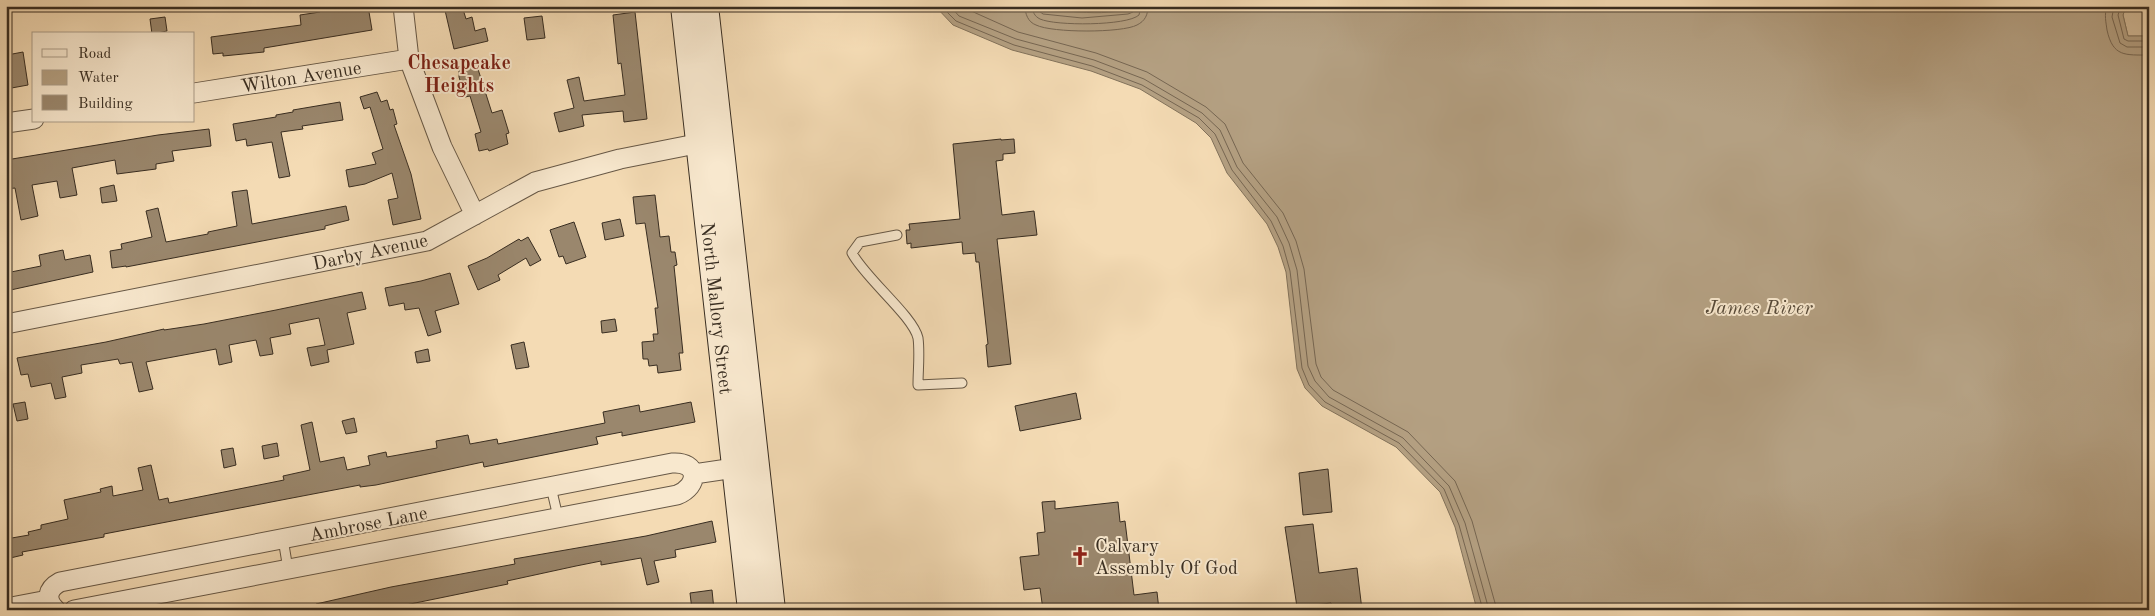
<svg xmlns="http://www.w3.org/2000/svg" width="2155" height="616" font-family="'Old Standard TT',serif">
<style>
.green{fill:#d4bd9b;stroke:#86755e}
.water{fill:#b4a082;stroke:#82725b}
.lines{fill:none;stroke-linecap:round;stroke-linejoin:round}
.shore{stroke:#766652;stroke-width:1}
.building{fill:#9a876d;stroke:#382d21}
.service-casing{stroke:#675846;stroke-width:11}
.minor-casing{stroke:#675846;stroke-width:21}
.secondary-casing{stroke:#382d21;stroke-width:28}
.service{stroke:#f8e8ce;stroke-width:9}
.minor{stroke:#f8e8ce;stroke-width:19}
.secondary{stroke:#f8e8ce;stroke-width:26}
.labels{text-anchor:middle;stroke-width:4;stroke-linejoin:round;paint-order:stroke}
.street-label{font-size:19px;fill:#382d21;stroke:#f8e8ce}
.poi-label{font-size:19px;fill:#382d21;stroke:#f8e8ce;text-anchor:start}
.neighbourhood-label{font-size:20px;font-weight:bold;fill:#7a1f14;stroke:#f8e8ce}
.water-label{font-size:20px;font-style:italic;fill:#574a39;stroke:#f8e8ce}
</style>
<rect width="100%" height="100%" fill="#f4dbb4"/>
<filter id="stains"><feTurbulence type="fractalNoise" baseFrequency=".004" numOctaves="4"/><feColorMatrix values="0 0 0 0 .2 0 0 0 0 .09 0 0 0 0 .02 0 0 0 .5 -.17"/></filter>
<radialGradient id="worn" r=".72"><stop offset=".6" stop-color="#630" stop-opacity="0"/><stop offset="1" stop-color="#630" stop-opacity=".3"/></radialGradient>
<path class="green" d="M2126 6H2149V36H2128L2123 15Z"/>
<path class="water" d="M935 6C964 6 994 5 1023 6 1055 8 1104 20 1134 6H2126L2123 15 2128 36H2149V610H1480L1476 606 1455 527 1440 492 1396 447 1322 406 1305 388 1297 369 1286 272 1278 247 1267 224 1227 173 1211 138 1196 123 1140 89 1091 71 1012 50 953 25Z"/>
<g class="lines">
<path class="shore" d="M941 6 956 21 1014 45 1092 66 1142 85 1199 118 1215 134 1232 170 1271 221 1283 246 1290 271 1302 368 1309 385 1325 402 1399 443 1444 489 1459 525 1483 610
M950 6 959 16 1016 39 1094 60 1144 79 1202 113 1220 130 1237 167 1277 217 1289 243 1297 270 1308 366 1315 381 1329 397 1403 438 1449 486 1465 523 1489 610
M960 6 1018 32 1096 53 1147 72 1206 107 1225 124 1243 163 1283 213 1296 241 1304 269 1316 364 1321 377 1333 390 1408 432 1455 481 1472 521 1497 610
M1025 6C1025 14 1028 22 1036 25 1052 33 1122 33 1137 25 1145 21 1148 15 1148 6
M1032 6C1033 12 1034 16 1040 19 1055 26 1127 26 1139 15L1141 6
M1039 6V11L1043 14 1082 18 1128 14 1133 12 1134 6
M2107 6C2104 15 2106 22 2107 30 2113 57 2125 55 2149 55
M2114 6 2112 17 2120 43 2127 47H2149
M2121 6 2118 15 2124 39 2128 41H2149"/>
</g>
<path class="building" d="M319 6H331L332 11 368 6 372 30 264 48V52L223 56V53L213 54 211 37 301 25 300 15 320 12Z
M444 6H462L466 19 472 17 475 31 485 28 488 41 454 49Z
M635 12 647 119 624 122 623 111 582 115 584 126 559 132 554 113 574 108 567 80 579 77 584 101 625 95 621 63 618 64 613 15Z
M542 16 545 38 527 40 524 18Z
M165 17 167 31 152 34 150 19Z
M23 52 28 85 6 89V65L8 64 7 55Z
M477 66 492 113 502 110 509 133 506 134 508 144 489 151 488 149 479 151 475 134 481 132 470 96 465 97 459 77V71Z
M377 92 381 102 387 100 390 110 393 109 397 124 394 125 411 174 421 219 393 225 388 200 398 198 392 173 365 184 349 187 346 170 376 164 372 153 383 149 370 107 364 109 360 97Z
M340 102 343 120 302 126 303 129 281 132 290 176 279 178 272 142 247 146 246 139 236 141 233 124 276 117V115L293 112V110Z
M209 129 211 146 172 151 174 161 156 164V169L117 174 115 160 72 168 77 195 60 198 57 181 32 185 38 216 21 220 15 188 6 189V160L158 135Z
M1001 139V140L1014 139 1015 153 1003 154V160L996 161 1002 215 1034 211 1037 235 997 239 1011 364 988 367 986 345 988 344 979 262H976L975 253 963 254 962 242 911 248V243L907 244 906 230H910L909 224 960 219 953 144Z
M114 185 117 201 102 203 100 188Z
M247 190 252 224 346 206 349 220 325 226V229L126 267V266L112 268 110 251 122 249 121 244 152 237 146 211 158 208 166 242 208 234V232L237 226 232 192Z
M655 195 660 237 669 236 671 252H675L677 265 674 266 683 353H679L681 370 658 373 657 365 649 366 648 359H643L642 342 654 341 653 334H658L655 308H658L645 223 636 224 633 197Z
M620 219 624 236 605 240 602 223Z
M574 222 586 257 566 264 563 256 559 257 550 230Z
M528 237 541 260 530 266 526 258 498 275 500 280 478 290 468 266 487 258 519 239 521 241Z
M63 250 65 260 90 255 93 272 6 291V273L41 266 39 255Z
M450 273 459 304 435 311 441 332 428 336 419 308 405 310 404 303 389 306 385 288 421 281Z
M362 292 366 309 347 313 354 344 327 350 329 362 311 366 307 348 325 345 319 318 289 324 291 334 270 338 273 354 260 356 256 340 229 345 232 362 219 365 216 349 146 362 153 389 139 392 132 362 120 364 118 359 81 365 82 373 62 377 66 397 55 399 51 383 31 387 28 374 21 375 17 358 106 342 164 329V330L204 324 276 310Z
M615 319 617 331 602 333 601 321Z
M524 342 529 367 516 369 511 345Z
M428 349 430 361 417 363 415 352Z
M1076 393 1081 419 1020 431 1015 406Z
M25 402 28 419 17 421 13 404Z
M691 402 695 422 622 436V432L596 437 598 444 484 467 483 462 376 485 360 487V485L104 534V537L22 552 23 555 6 559V539L29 535 28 532 41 529V525L68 519 64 500 101 492 100 489 112 486 113 496 143 490 138 468 151 465 159 500 168 498 169 503 284 480 283 476 310 470 301 425 312 422 320 462 344 457 347 470 370 465 368 456 386 452 387 457 437 448 436 441 468 435 470 444 497 439 498 444 605 423 603 412 639 405 640 412Z
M354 418 357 432 346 434 342 421Z
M277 443 279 456 264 459 262 446Z
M233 448 236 465 224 468 221 450Z
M1328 469 1332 512 1303 515 1299 473Z
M1055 501V509L1118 502 1120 522 1125 521 1134 595 1157 592 1159 610H1043L1040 588 1024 590 1020 557 1039 555 1037 533 1045 532 1042 502Z
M712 521 716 542 675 550 676 557 654 561 659 582 647 585 641 558 601 565V561L576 566 507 581 508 584 381 610H316V604L391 587 515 564 514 559 646 536Z
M1313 524 1319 573 1357 568 1362 610H1332L1331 603 1297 607 1285 527Z
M712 590 714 610H692L690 593Z"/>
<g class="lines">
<g class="service-casing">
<path id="service" d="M897 235 860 242 852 253C865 278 913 316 918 338 920 353 918 370 918 385L962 383
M551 487 558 517
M283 539 288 569"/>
</g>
<g class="minor-casing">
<path id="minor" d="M403 6 409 59 442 147 475 215
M194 93 409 59
M6 123 34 119
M6 324 427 241 535 182 620 159 711 141
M694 474 748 466
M6 608 48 600
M56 610C45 600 47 589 60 582L672 463C699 461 700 486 677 495L74 610"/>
</g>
<g class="secondary-casing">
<g id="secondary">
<path id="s1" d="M684 6 751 610"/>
<path d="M705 6 772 610"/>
</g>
</g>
<use href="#service" class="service"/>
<use href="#minor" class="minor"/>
<use href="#secondary" class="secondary"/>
</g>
<defs>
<g id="church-bare" transform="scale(1.5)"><path d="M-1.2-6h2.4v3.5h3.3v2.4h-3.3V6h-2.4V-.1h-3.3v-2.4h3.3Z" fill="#8f2418" stroke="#f8e8ce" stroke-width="2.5" paint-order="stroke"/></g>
</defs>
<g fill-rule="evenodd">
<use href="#church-bare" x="1080" y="556"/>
</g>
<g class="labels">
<g class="street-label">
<text transform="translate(301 76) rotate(-9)" y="7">Wilton Avenue</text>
<text transform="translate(370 251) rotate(-12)" y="7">Darby Avenue</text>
<text dy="7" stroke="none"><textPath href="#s1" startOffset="304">North Mallory Street</textPath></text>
<text transform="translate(368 523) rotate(-11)" y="7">Ambrose Lane</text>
</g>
<g class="poi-label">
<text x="1095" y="552">Calvary<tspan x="1095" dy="22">Assembly Of God</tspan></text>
</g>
<g class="neighbourhood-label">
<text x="459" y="69">Chesapeake<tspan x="459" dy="23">Heights</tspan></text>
</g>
<g class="water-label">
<text x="1759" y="314">James River</text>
</g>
</g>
<rect width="2155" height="616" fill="none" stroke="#f4dbb4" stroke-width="25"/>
<rect x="8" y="8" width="2140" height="601" fill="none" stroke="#382d21" stroke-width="2.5"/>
<rect x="12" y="12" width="2130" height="591" fill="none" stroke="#382d21"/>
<rect x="32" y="32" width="162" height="90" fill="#f8e8ce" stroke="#ab9d89"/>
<rect x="42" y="49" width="25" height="8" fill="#f8e8ce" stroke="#ab9d89"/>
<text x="78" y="58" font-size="15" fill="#382d21">Road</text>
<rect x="42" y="70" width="25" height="15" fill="#b4a082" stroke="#ab9d89"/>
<text x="78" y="82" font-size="15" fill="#382d21">Water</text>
<rect x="42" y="95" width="25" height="15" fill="#9a876d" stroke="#ab9d89"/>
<text x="78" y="108" font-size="15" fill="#382d21">Building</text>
<rect width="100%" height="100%" filter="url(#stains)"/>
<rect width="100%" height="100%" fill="url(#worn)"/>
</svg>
